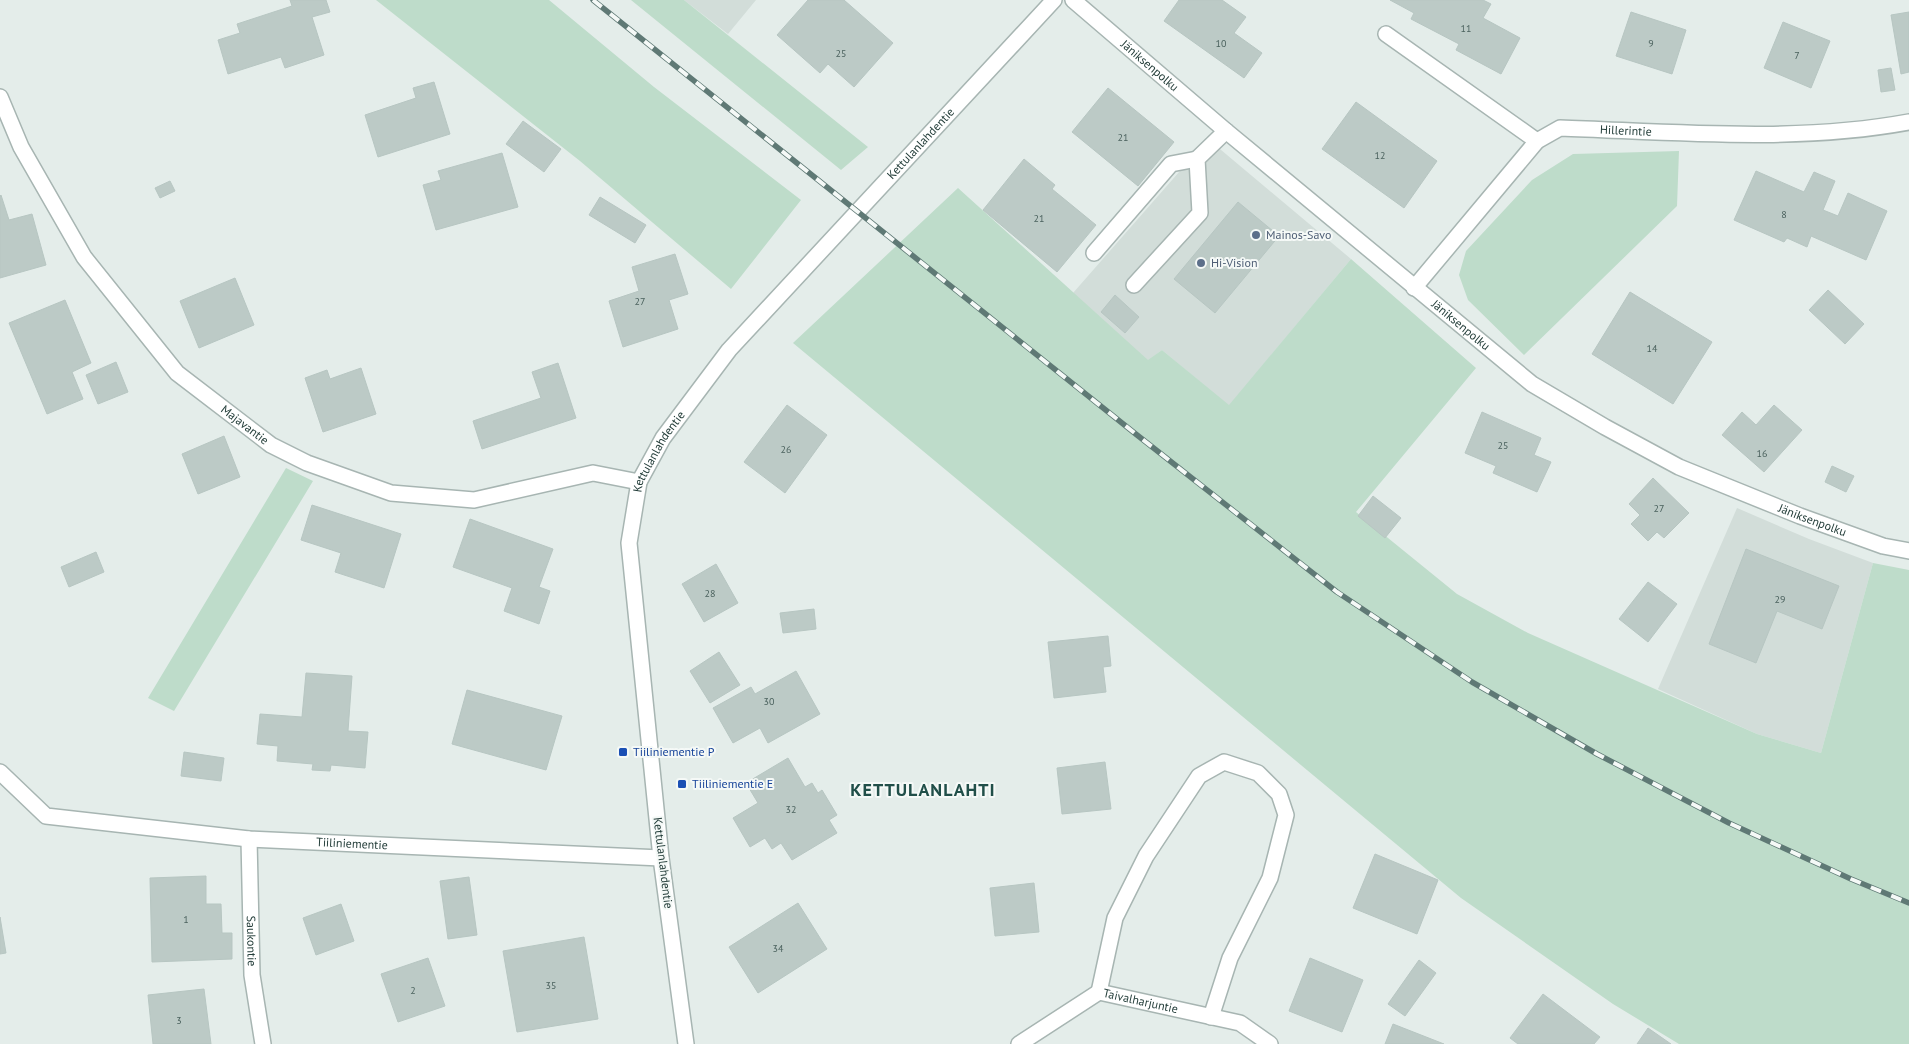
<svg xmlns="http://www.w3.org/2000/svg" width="1909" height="1044" font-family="'PT Sans',sans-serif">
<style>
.built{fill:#d2ddd9}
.green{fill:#bedcca}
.building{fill:#bccac6;stroke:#b7c6c2}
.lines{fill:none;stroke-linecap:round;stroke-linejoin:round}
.minor-casing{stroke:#a7b5b2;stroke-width:18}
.minor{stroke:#fff;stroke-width:15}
.rail-casing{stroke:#5f7975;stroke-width:5.5}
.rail{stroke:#f5f9f7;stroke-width:4;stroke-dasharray:11;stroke-linecap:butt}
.service-dot{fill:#5c6f8a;stroke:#f5f9f7;stroke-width:2}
.transit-dot{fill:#1a4fb4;stroke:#f5f9f7;stroke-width:2}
.labels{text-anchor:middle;stroke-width:4;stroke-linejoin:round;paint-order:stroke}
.number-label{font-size:10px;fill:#4a615d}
.street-label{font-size:12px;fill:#243e3a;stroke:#f5f9f7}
.service-label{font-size:12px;fill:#4e5e75;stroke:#f5f9f7;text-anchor:start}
.transit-label{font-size:12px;fill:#164399;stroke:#f5f9f7;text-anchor:start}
.district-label{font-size:18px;font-weight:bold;letter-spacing:1px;fill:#214f49;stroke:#f5f9f7}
</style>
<rect width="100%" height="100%" fill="#e4edea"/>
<path class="built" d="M684 0H756L728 34Z
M1208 139 1351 259 1229 406 1162 350 1148 361 1073 293Z
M1737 508 1809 539 1873 563 1821 753 1757 734 1658 689Z"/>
<path class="green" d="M376 0H549L654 87 801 200 731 289 580 161Z
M631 0H684L868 147 841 170Z
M1679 151 1677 206 1524 355 1468 300 1459 275 1466 251 1532 180 1573 154Z
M958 188 1148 360 1162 350 1229 405 1351 259 1476 368 1356 512 1457 594 1528 633 1757 734 1821 753 1873 563 1909 570V1044H1679L1613 1004 1461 898 793 343Z
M286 468 313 481 174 711 148 698Z"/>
<path class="building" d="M290 0H326L330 12 312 17 324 55 285 68 281 57 228 74 218 40 240 33 237 24 292 6Z
M808 0H844L893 43 854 87 828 64 820 73 777 35Z
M1179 0H1222L1246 17 1234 33 1262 53 1244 78 1164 21Z
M1390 0H1483L1491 4 1483 18 1520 38 1501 74 1456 50 1459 44 1411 19 1414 13Z
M1631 12 1686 30 1672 74 1616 56Z
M1909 12V72L1901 74 1891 15Z
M1783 22 1830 41 1811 88 1764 68Z
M1891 68 1895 90 1881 92 1878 70Z
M434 82 450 134 378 157 365 115 416 98 413 88Z
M1108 88 1174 142 1138 186 1072 132Z
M1356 102 1437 161 1404 208 1322 149Z
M523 121 561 149 544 172 506 144Z
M502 153 518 207 436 230 423 185 441 180 438 171Z
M1024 159 1055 185 1052 189 1096 225 1057 272 983 210Z
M1756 171 1804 192 1814 172 1835 181 1823 210 1838 216 1848 193 1887 211 1866 260 1811 236 1807 247 1787 238 1784 242 1734 220Z
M170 181 175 191 160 198 155 188Z
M1 195 9 220 32 214 46 265 0 278V196Z
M600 197 646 225 635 243 589 215Z
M1238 202 1279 236 1215 313 1174 279Z
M675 254 688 294 669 300 678 329 623 347 609 301 639 291 632 267Z
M235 278 254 325 199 348 180 301Z
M1828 290 1864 324 1845 344 1809 310Z
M1630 292 1712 342 1673 404 1592 354Z
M1115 295 1139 317 1125 333 1101 312Z
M65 300 91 363 72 372 83 399 47 414 9 323Z
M116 362 128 392 98 404 86 375Z
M558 363 576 418 482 449 473 421 541 398 532 372Z
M361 368 376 414 323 432 305 378 327 370 330 379Z
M787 405 827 435 785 493 744 462Z
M1774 405 1802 430 1764 472 1722 435 1742 412 1756 425Z
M1482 412 1541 438 1534 455 1551 462 1537 492 1493 473 1496 466 1465 453Z
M224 436 240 477 198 494 182 454Z
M1832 466 1854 476 1846 492 1825 482Z
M1653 478 1689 513 1664 538 1657 532 1648 541 1631 524 1640 515 1629 504Z
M1373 496 1401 518 1385 538 1358 516Z
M312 505 401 534 384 588 335 572 341 553 301 540Z
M470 519 553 549 539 587 550 591 539 624 504 611 512 588 453 567Z
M1746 549 1839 586 1822 629 1777 611 1756 663 1709 644Z
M96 552 104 572 69 587 61 567Z
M716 564 738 603 704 622 682 584Z
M1648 582 1677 604 1648 642 1619 619Z
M814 609 816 629 783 633 780 613Z
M1108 636 1111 666 1103 667 1106 692 1054 698 1048 642Z
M719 652 740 685 710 703 690 671Z
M796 671 820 714 768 743 760 728 733 743 713 708 751 687 755 694Z
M306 673 352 676 348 731 368 732 365 768 331 765 330 771 312 770 313 764 277 761 278 746 257 744 260 714 302 717Z
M467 690 562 716 546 770 452 744Z
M184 752 224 758 221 781 181 776Z
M788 758 805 787 812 783 818 793 822 790 837 815 829 820 837 833 792 860 781 843 772 849 765 838 750 847 733 818 758 803 746 783Z
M1105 762 1111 809 1062 814 1057 768Z
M1375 854 1438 880 1417 934 1353 908Z
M206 876V904H221L222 933H232V959L152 962 150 878Z
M469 877 477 935 448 939 440 881Z
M1034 883 1039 932 995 936 990 888Z
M798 903 827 949 758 993 729 947Z
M341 904 354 941 316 955 303 918Z
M0 917 6 953 0 954Z
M584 937 598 1019 517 1032 503 951Z
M428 958 445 1006 398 1022 381 974Z
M1310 958 1363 980 1342 1032 1289 1011Z
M1419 960 1436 973 1405 1016 1388 1004Z
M204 989 211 1044H153L148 995Z
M1543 994 1600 1037 1594 1044H1518L1510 1038Z
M1393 1024 1444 1044H1385Z
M1648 1028 1671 1044H1637Z"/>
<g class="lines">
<g class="minor-casing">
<g id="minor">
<path id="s1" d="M1073 0 1226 131 1532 384 1605 427 1679 467 1800 516 1883 546 1909 551"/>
<path d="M1386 34 1537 141"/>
<path id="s2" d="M0 97 21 147 84 257 177 373 271 445 307 463 391 493 474 500 593 473 639 482"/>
<path d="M1094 253 1171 164 1197 159"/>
<path d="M1134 285 1200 213 1197 159 1226 131"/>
<path id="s3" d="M1414 288 1537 141 1560 128C1676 132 1795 143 1909 122"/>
<path id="s4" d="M0 772 46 816 249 839 661 858"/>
<path id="s5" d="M249 839 252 975 263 1044"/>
<path d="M1099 992 1115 918 1146 856 1199 776 1224 762 1258 773 1279 794 1286 815 1270 878 1230 958 1211 1017"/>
<path id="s6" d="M686 1044 661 858 629 543 639 482 663 438 729 350 1054 0"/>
<path id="s7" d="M1019 1044 1099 992 1240 1023 1270 1044"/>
</g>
</g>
<use href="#minor" class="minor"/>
<g class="rail-casing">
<path id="rail" d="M593 0 1137 435 1337 592 1472 682 1597 754 1729 823 1851 879 1909 903"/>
</g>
<use href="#rail" class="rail"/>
</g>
<g class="service-dot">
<circle cx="1256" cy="235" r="5"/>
<circle cx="1201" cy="263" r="5"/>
</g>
<g class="transit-dot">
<rect x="618" y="747" width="10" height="10" rx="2.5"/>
<rect x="677" y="779" width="10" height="10" rx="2.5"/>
</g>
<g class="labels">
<g class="number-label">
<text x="1466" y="32">11</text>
<text x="1221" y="47">10</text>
<text x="1651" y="47">9</text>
<text x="841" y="57">25</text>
<text x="1797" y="59">7</text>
<text x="1123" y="141">21</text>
<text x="1380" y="159">12</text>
<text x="1784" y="218">8</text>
<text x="1039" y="222">21</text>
<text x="640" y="305">27</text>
<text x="1652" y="352">14</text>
<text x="1503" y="449">25</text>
<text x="786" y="453">26</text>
<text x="1762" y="457">16</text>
<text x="1659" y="512">27</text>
<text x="710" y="597">28</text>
<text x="1780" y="603">29</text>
<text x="769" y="705">30</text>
<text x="791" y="813">32</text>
<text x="186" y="923">1</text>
<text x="778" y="952">34</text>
<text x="551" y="989">35</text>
<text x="413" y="994">2</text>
<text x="179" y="1024">3</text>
</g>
<g class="street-label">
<text dy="4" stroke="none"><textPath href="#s1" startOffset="101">Jäniksenpolku</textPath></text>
<text dy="4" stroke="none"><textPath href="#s3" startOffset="284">Hillerintie</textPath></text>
<text dy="4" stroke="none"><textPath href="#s6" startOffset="1008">Kettulanlahdentie</textPath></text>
<text dy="4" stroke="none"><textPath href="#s1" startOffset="506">Jäniksenpolku</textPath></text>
<text dy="4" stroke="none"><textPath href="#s2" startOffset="415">Majavantie</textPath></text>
<text dy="4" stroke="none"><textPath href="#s6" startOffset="602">Kettulanlahdentie</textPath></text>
<text dy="4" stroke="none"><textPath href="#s1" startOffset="911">Jäniksenpolku</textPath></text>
<text dy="4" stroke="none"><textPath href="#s4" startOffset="371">Tiiliniementie</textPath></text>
<text transform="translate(663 863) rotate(83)" y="4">Kettulanlahdentie</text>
<text dy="4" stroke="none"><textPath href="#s5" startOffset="102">Saukontie</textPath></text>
<text dy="4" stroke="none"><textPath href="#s7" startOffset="138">Taivalharjuntie</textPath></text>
</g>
<g class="service-label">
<text x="1266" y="239">Mainos-Savo</text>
<text x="1211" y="267">Hi-Vision</text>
</g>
<g class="transit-label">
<text x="633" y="756">Tiiliniementie P</text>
<text x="692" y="788">Tiiliniementie E</text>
</g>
<g class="district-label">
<text x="923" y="796">KETTULANLAHTI</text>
</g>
</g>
</svg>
